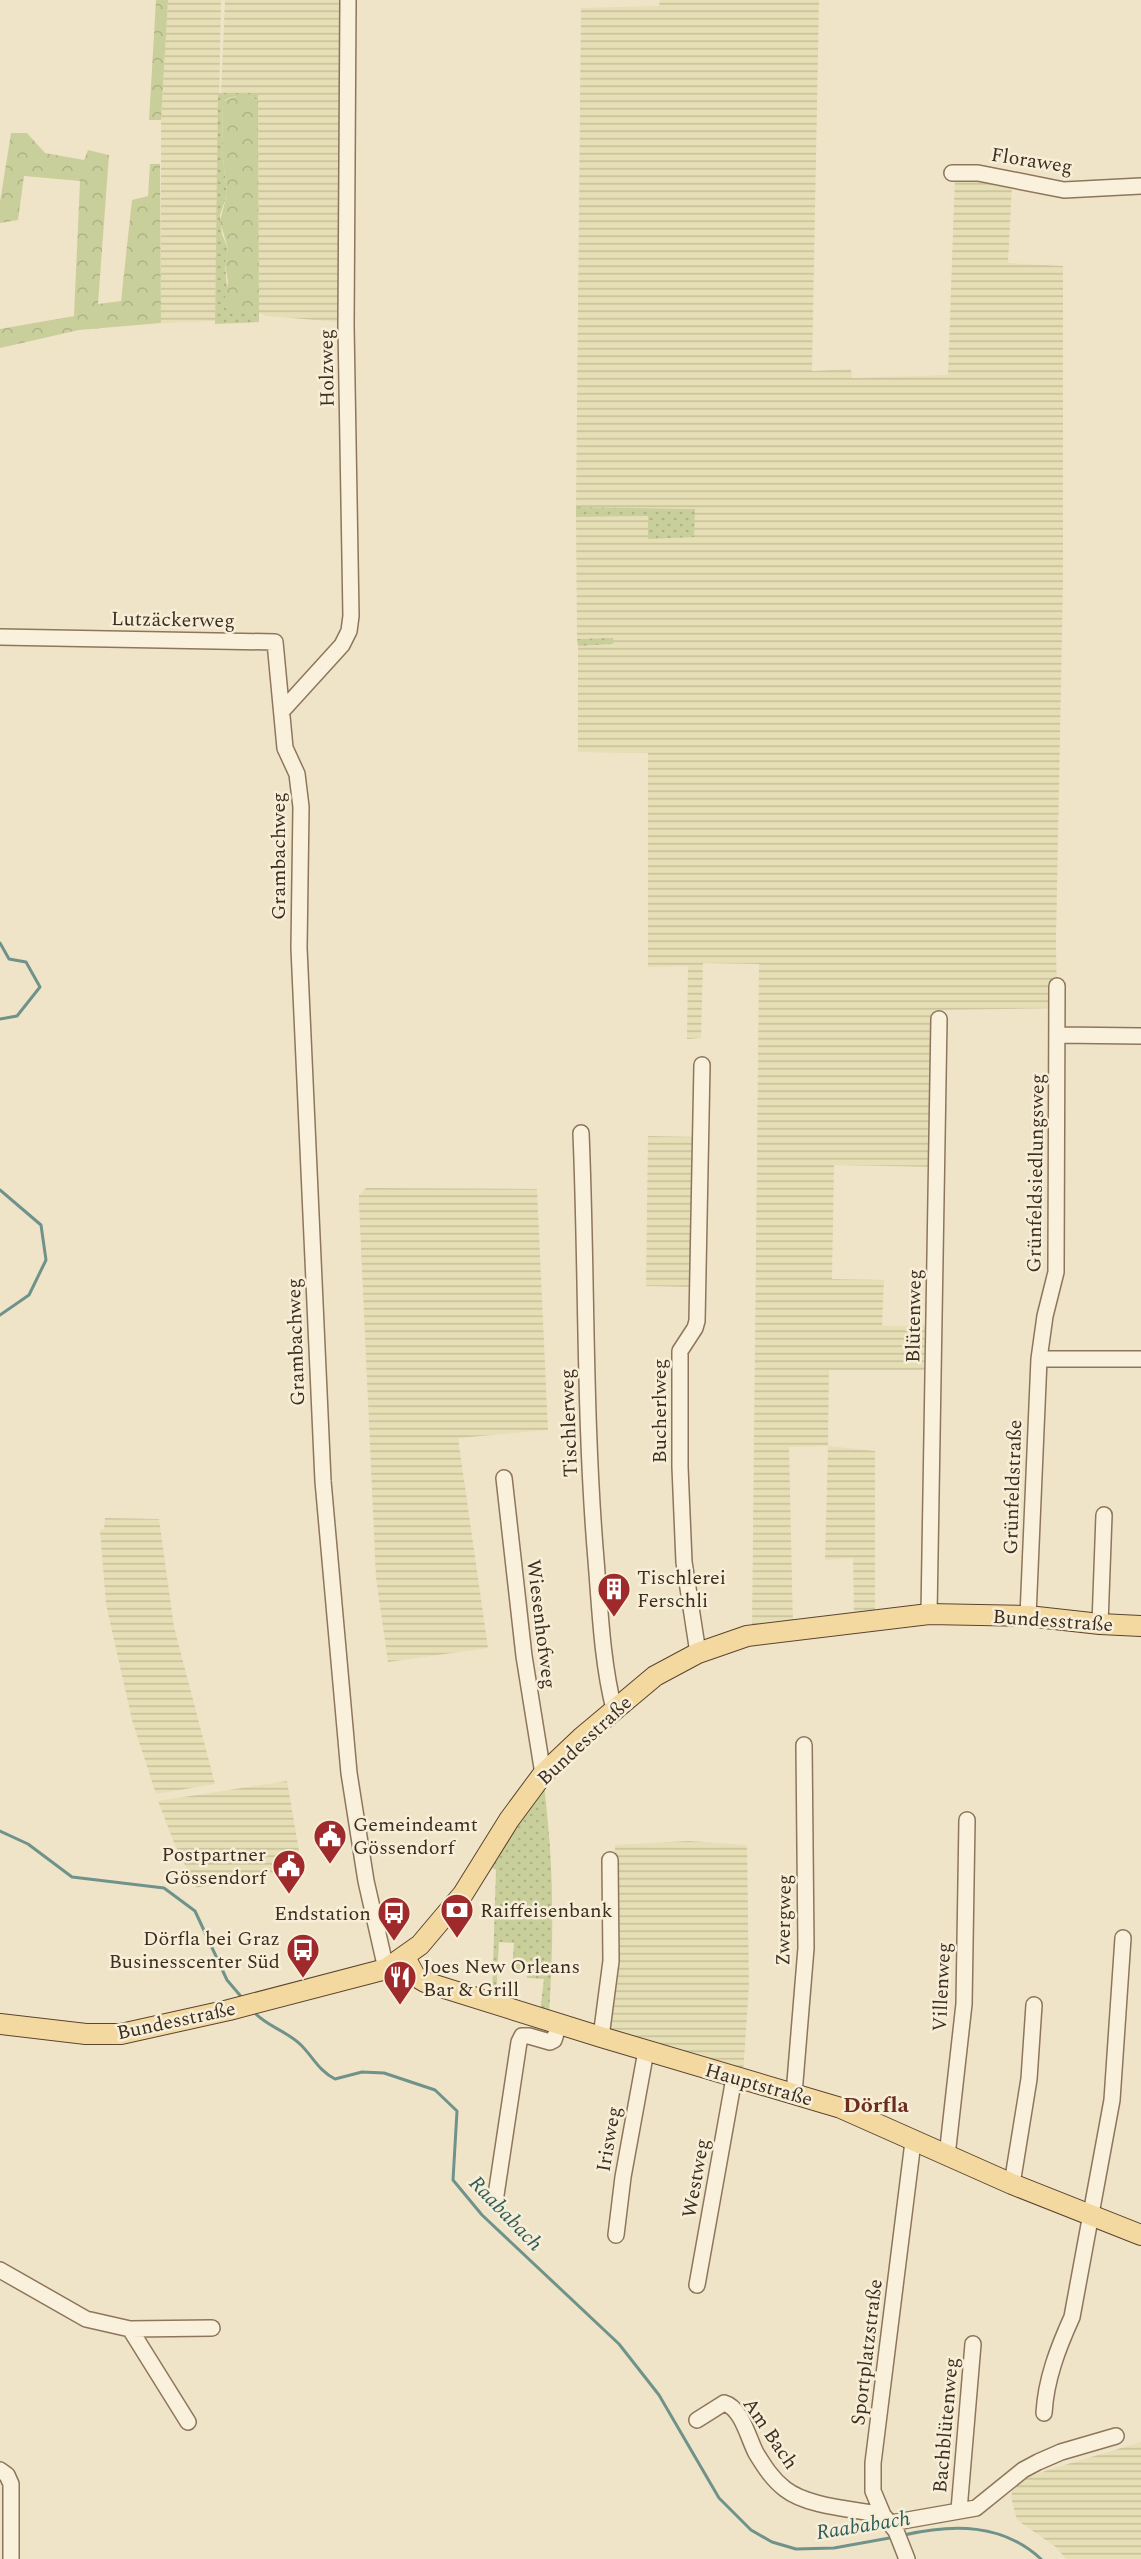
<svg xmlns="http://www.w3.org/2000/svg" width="1141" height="2559" font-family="Spectral,serif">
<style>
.farmland{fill:url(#farmland-rules)}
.grass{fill:url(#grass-dots)}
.forest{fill:url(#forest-crowns)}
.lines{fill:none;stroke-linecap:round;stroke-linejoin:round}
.stream{stroke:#6f938a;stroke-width:3}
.minor-casing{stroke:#8d765c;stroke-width:18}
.major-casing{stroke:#5b4430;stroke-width:22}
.minor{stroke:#faf1dc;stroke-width:15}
.major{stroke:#f3d9a0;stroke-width:20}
.labels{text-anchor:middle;stroke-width:5;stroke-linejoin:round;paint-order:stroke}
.street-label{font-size:20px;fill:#3d2e20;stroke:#f7eed8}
.poi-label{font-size:20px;fill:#3d2e20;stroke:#f7eed8;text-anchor:start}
.water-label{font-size:21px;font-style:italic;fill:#2f5d5a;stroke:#f7eed8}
.quarter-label{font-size:22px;font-weight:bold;fill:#6b2e1e;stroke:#f7eed8}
</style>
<defs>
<pattern id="farmland-rules" width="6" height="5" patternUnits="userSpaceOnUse" patternTransform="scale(1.5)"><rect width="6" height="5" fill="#e6deb5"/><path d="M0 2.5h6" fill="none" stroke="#c6bf9b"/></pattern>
<pattern id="grass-dots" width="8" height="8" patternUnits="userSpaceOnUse" patternTransform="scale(1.5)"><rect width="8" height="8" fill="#c9cf9b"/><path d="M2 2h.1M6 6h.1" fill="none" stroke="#aeb285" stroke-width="1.8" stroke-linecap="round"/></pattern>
<pattern id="forest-crowns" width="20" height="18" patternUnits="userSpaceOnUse" patternTransform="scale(1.5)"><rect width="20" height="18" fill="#c9cf9b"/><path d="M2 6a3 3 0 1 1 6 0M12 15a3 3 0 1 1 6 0" fill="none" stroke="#aeb285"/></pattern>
</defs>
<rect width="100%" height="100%" fill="#f0e4c8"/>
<path class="farmland" d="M168 0H221L215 321 161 323V120Z
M225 0H340V322L266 316 259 313 258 94H221Z
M660 0H819L812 371 851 369 852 378 948 375 955 176 1012 184 1008 263 1063 266V582L1056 940 1057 1008 940 1010 937 1167 834 1165 832 1279 884 1280 882 1326H928L927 1370H829L828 1446 875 1451V1613L854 1614 853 1558 825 1560 828 1446 789 1447 793 1625 752 1629 759 964 703 963 701 1038 687 1039 688 966 648 967V753L578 752V646L613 644V639H577L576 517 648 516 695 509 576 507 581 8 659 6Z
M648 1136 696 1137 693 1287 646 1286Z
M366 1188 537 1189 548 1430 458 1438 488 1648 388 1662 376 1578 359 1203V1195Z
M105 1518 159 1519 174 1627 215 1784 156 1794 132 1720 106 1604 100 1530 104 1529Z
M287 1781 302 1868 196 1888 173 1840 158 1801Z
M688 1841 747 1845 749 1986 743 2074 609 2032 615 1920V1845Z
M1141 2442V2559H1066L1056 2547 1017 2520 1011 2497 1013 2488 1019 2481 1048 2470Z"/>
<path class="grass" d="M218 93H258V101C247 94 234 95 223 101L222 149 227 194 220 215 222 234 228 249 225 264 229 313H259V322L215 324Z
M576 507 695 509 694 537 648 539V516L576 517Z
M613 638V644L578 646 577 639Z
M544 1786C554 1865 554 1935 549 2015L540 2012 544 1979 527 1978V1971L512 1969 514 1943 499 1942 496 1997 492 1996 496 1870 491 1867 526 1808Z"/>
<path class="forest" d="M156 0H168L161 120H149Z
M243 94 258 101 259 313H228L224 303 228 282 225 264 228 249 220 221 227 194 222 149 223 107V101Z
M11 133H27L45 153 84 160 88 150 109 155 98 304 121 301 132 200 148 196 150 164H160L161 323 79 330 0 348V329L74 316 80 181 24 176 18 220 0 223V202Z"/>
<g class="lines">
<path class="stream" d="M0 943 9 959 26 962 40 987 17 1016 0 1019
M0 1190 41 1225 46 1260 29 1295 0 1315
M0 1831 28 1844 72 1877 164 1888 195 1911 227 1980 244 2000
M254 2012C266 2026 287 2031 301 2045 313 2057 319 2071 335 2079L362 2072 384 2073 435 2090 457 2111 453 2180 482 2215 619 2344 659 2395 719 2498 751 2530 772 2542 796 2549 834 2548 895 2537
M904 2535C953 2524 1002 2523 1041 2559"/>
<g class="minor-casing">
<path id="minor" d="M952 173H978L1064 190 1141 186
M0 637 275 642 285 748 297 774 301 807 299 948 323 1481 349 1773 366 1881 386 1969
M282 711 342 645 349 631 351 616 346 326 348 0
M1058 1035 1141 1036
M581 1133C587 1276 584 1418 596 1560 600 1609 602 1662 614 1709
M1039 1359H1141
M504 1478 524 1656 543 1774
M929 1614 939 1019
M1028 1616 1039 1359 1045 1316 1056 1272 1057 986
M1100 1624 1104 1515
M698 1653 684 1562 680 1467V1351L695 1328 697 1321 702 1065
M601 2037 611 1961 610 1860
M794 2094 806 1948 804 1745
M947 2156 964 2004 967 1820
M1012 2184 1029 2079 1034 2005
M496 2195 519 2042 522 2036H529L550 2042 554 2040 559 2024
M616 2235 623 2177 646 2051
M0 2270 86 2319 130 2329 212 2328
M697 2285 734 2078
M130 2329 188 2422
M1044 2413C1046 2379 1058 2348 1072 2317L1112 2100 1123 1938
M697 2420 724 2403C742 2408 748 2438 756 2453 764 2466 772 2479 785 2489 808 2507 854 2509 883 2515
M0 2470 7 2475 11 2484V2559
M959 2510 973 2344
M891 2523 976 2508 1023 2470 1038 2462 1061 2452 1116 2436
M907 2559 896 2531 883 2515 873 2491V2463L913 2142"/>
</g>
<g class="major-casing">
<path id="major" d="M405 1957 415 1976 425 1982 601 2037 841 2108 1012 2184 1141 2235
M0 2024 86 2034H121L229 2010 386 1969 420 1945 463 1894 509 1820 543 1774 581 1738 655 1676 698 1653 747 1636 929 1614 1028 1616 1100 1624 1141 1626"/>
</g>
<use href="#minor" class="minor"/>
<use href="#major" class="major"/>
</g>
<defs>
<g id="building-pin" transform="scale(1.725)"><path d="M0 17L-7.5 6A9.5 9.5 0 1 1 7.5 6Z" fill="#9e2a2b" stroke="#f7eed8"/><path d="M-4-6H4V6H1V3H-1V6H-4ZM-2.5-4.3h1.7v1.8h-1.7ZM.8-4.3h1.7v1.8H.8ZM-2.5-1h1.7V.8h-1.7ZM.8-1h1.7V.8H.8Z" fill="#fff"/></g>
<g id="civic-pin" transform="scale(1.725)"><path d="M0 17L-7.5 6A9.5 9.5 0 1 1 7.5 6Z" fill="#9e2a2b" stroke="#f7eed8"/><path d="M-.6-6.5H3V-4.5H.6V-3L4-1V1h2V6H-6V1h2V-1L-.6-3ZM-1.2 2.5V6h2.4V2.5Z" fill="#fff"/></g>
<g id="bank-pin" transform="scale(1.725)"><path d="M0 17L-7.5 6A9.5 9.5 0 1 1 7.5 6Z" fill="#9e2a2b" stroke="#f7eed8"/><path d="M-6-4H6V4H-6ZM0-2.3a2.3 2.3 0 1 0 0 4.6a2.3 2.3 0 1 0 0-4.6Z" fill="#fff"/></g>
<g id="bus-pin" transform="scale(1.725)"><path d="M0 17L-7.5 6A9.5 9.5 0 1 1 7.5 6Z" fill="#9e2a2b" stroke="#f7eed8"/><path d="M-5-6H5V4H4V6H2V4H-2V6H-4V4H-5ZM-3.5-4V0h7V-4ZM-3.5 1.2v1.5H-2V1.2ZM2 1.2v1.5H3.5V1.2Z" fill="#fff"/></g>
<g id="restaurant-pin" transform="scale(1.725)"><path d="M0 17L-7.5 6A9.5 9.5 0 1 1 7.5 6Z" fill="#9e2a2b" stroke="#f7eed8"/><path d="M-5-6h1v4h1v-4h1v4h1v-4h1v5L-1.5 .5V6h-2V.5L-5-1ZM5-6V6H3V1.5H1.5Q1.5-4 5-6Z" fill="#fff"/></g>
</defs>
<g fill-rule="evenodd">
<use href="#building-pin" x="614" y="1589"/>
<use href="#civic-pin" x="330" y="1836"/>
<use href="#civic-pin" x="289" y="1866"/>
<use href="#bank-pin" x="457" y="1910"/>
<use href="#bus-pin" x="394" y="1913"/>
<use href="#bus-pin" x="303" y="1950"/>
<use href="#restaurant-pin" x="400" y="1977"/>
</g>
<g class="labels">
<g class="street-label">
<text transform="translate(1032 160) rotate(9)" y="7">Floraweg</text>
<text transform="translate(326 368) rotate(-91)" y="7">Holzweg</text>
<text transform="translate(173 619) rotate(1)" y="7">Lutzäckerweg</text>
<text transform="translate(278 856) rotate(-90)" y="7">Grambachweg</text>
<text transform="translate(1035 1173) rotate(-89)" y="7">Grünfeldsiedlungsweg</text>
<text transform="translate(913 1316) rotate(-89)" y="7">Blütenweg</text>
<text transform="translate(295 1342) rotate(-92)" y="7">Grambachweg</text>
<text transform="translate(659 1411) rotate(-90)" y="7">Bucherlweg</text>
<text transform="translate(568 1423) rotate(-92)" y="7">Tischlerweg</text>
<text transform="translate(1012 1487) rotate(-88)" y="7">Grünfeldstraße</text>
<text transform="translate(1053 1620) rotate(4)" y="7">Bundesstraße</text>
<text transform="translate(542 1624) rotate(83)" y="7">Wiesenhofweg</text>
<text transform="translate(584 1740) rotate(-43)" y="7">Bundesstraße</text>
<text transform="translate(783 1920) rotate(-89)" y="7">Zwergweg</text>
<text transform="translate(941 1987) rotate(-87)" y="7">Villenweg</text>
<text transform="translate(176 2020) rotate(-12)" y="7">Bundesstraße</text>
<text transform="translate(759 2084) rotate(16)" y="7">Hauptstraße</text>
<text transform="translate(608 2139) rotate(-80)" y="7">Irisweg</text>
<text transform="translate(695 2178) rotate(-80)" y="7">Westweg</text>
<text transform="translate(866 2352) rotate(-83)" y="7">Sportplatzstraße</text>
<text transform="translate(945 2425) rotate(-85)" y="7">Bachblütenweg</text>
<text transform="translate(771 2433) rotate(56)" y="7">Am Bach</text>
</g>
<g class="poi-label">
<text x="637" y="1584">Tischlerei<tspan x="637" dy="23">Ferschli</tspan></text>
<text x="353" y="1831">Gemeindeamt<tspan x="353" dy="23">Gössendorf</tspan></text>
<text x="266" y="1861" text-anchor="end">Postpartner<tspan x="266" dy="23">Gössendorf</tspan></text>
<text x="480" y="1917">Raiffeisenbank</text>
<text x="371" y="1920" text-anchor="end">Endstation</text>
<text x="280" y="1945" text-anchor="end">Dörfla bei Graz<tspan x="280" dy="23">Businesscenter Süd</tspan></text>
<text x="423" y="1973">Joes New Orleans<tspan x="423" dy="23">Bar &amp; Grill</tspan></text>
</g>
<g class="water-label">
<text transform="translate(506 2213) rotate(46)" y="7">Raababach</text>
<text transform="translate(863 2525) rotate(-9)" y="7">Raababach</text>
</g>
<g class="quarter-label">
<text x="876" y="2112">Dörfla</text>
</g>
</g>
</svg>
